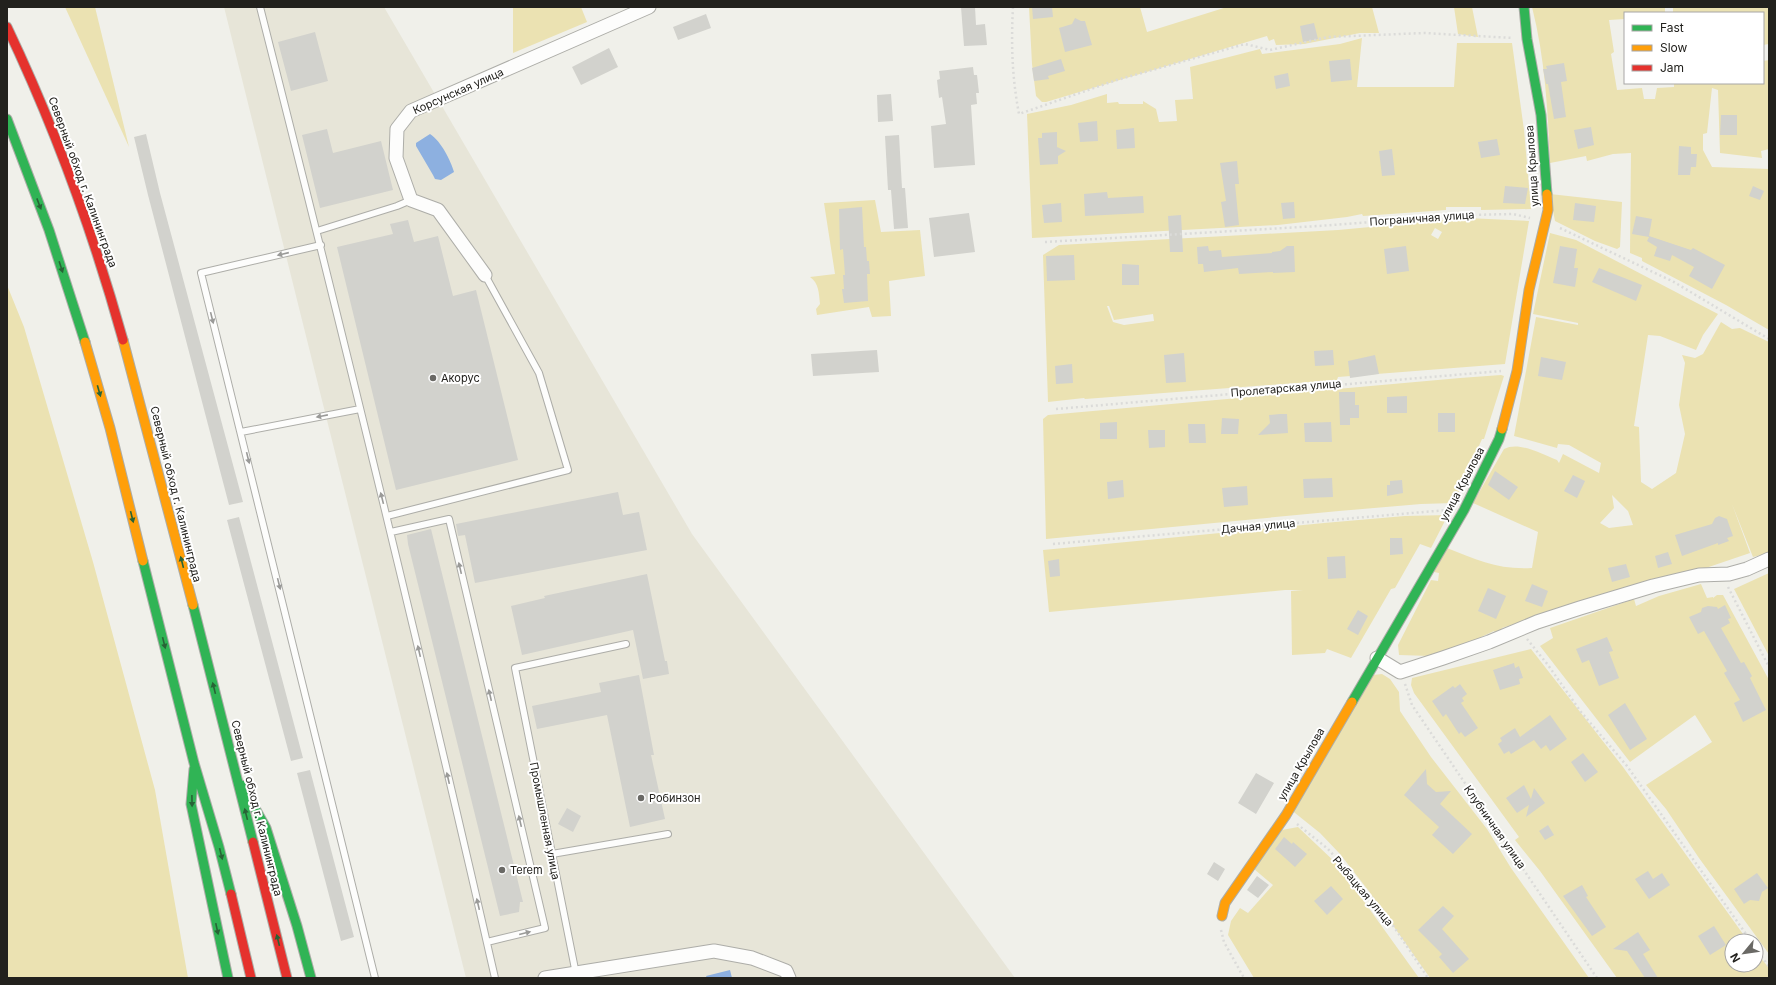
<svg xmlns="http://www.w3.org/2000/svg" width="1776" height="985" font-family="Inter,sans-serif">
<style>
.built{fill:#e7e5d8}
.green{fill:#ebe2b2;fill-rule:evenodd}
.water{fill:#8db0e0}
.building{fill:#d2d2cd}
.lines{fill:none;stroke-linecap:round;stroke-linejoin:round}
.lane-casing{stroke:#adada8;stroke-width:8}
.street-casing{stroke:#adada8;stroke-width:15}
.fast-casing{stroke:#adada8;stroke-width:11}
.slow-casing{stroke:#adada8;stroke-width:11}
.jam-casing{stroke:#adada8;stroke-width:11}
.path{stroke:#dbdbd9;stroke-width:2.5;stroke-dasharray:2 3;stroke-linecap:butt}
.lane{stroke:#fdfdfc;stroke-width:6}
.street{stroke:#fdfdfc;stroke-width:13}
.fast{stroke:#30b455;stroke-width:9}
.slow{stroke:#ff9f0a;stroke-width:9}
.jam{stroke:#e5322d;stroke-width:9}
.oneway{fill:#286336}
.oneway2{fill:#9a9a98}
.poi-dot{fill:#6a6965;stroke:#fff;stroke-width:1.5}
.labels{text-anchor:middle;stroke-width:4;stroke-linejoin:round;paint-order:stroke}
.street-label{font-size:11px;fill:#22211d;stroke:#fff}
.poi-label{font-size:11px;fill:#22211d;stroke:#fff;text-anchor:start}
</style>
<rect width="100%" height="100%" fill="#f0f0ea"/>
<path class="built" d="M224 7H384L692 534 1015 978H466Z"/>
<path class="green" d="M65 7H95L129 147Z
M513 7H581L587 22 513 53Z
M1029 7H1140L1147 32 1227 7H1372L1379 33H1360L1304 44 1276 45 1274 39 1269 41 1267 36 1046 102H1042L1036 96 1032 64Z
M1454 7H1472L1478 37 1458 34Z
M1532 7H1665V13H1625V19L1609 20 1614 52 1611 54 1617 90 1642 88 1644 99H1655L1657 88 1674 87V83H1763V61L1769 60V149L1761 151 1762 158 1720 153 1718 90 1712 88 1707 133 1703 134V150L1712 167 1769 169V330L1726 305 1642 261V258L1630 253 1631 153 1613 154 1587 161 1586 156 1550 163C1548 111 1545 58 1532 7Z
M1673 7H1769V44L1763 45V13H1673Z
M1362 38 1357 87H1454L1457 43H1512L1524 130 1531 209 1481 210V207H1446V210L1363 216 1362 214 1347 217 1278 225 1032 238 1027 114 1071 105 1107 94V103L1118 102 1119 104H1143V101L1156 109 1159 122 1177 121 1175 100 1193 99 1190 67 1260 49 1262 54 1340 44Z
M1550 194 1622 202 1620 247 1617 249 1595 241 1555 221Z
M875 200 881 232 920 230 925 276 889 281 891 316 872 317 869 307 817 315 816 309 820 304C819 294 819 283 810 277L835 274 824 203Z
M1467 218 1529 221 1505 364 1338 377 1337 380 1310 382 1085 399 1084 398 1048 402 1043 255 1059 245 1338 230ZM1435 228 1442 232 1438 239 1431 235ZM1107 306H1109L1114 320 1153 314 1154 321 1124 325 1113 322Z
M1550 233 1576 240 1718 314 1703 335 1696 350 1660 336 1648 335 1634 426 1639 427 1641 482 1652 489 1676 473 1685 434 1679 405 1685 363 1682 355 1695 358 1703 354 1721 322 1732 329 1740 328 1769 342V553L1753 557 1732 504 1750 553 1697 571 1550 612 1502 628 1501 631 1495 633 1494 631 1464 645 1430 656 1399 655 1398 645 1431 580 1438 581 1439 573 1434 572 1447 548C1477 560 1499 570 1532 568L1538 532 1473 503 1504 449C1519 441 1541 454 1557 460L1559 463 1563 454 1599 473 1601 463 1569 445 1558 444 1557 448 1514 436 1536 317 1578 325V323L1533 314ZM1612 495 1628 511 1633 525 1609 528 1600 523 1614 508Z
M7 285 24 327 93 562 155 790 188 978H7Z
M1501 375 1504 376 1484 439H1482L1454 503 1421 504 1339 511 1046 539 1043 419 1048 415 1460 378Z
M1448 515 1431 548 1420 544 1395 588 1391 589 1351 658 1327 649 1325 653 1292 655 1291 591 1303 590H1285L1049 612 1043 550 1324 523 1405 516Z
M1769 573V656L1734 589Z
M1701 584 1707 598 1713 597V598L1717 595H1723L1769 680V954L1699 858 1666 809 1646 785 1712 742 1695 715 1630 762 1540 646 1553 638 1550 628 1634 599 1636 606 1659 596Z
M1531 649 1623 767 1748 941H1732V965H1756V952L1769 968V978H1617L1540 871 1515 840 1519 837 1414 693 1411 685 1412 678Z
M1382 674 1390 679 1399 692 1400 711 1431 757 1487 829 1511 868 1589 978H1430L1368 890 1340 854 1320 833 1290 809 1373 675Z
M1298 827 1337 864 1419 978H1254L1228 935 1231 921 1240 908 1248 913 1273 885 1254 869 1282 830Z"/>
<path class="water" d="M430 134C441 141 451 161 454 172L441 180 435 179 433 175 416 146V143Z
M730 970 732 978H707L706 976Z"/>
<path class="building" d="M961 7H975L976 25 985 24 987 45 964 46Z
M1032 7H1052L1053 17 1033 19Z
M706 14 711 28 678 40 673 27Z
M1075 18 1081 21H1085L1092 45 1065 52 1059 28 1072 24Z
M1314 23 1318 39 1303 42 1300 26Z
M315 32 328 81 291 91 278 42Z
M609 48 618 67 581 85 572 67Z
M1061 59 1065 71 1048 76 1049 79 1034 81 1032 68Z
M1350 59 1352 80 1331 82 1329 61Z
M1564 63 1567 81 1561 82 1566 117 1554 119 1548 84H1546L1543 69H1547L1546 66Z
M973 67 974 75H977L979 93H976L977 104 971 105 975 165 934 168 931 126 946 124 942 97 939 98 937 80 940 79 939 71Z
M1288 73 1290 86 1276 89 1274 76Z
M891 94 893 121 878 122 877 95Z
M1721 115H1737V135H1720Z
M1097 121 1098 141 1080 142 1078 123Z
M1591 127 1594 145 1578 149 1574 130Z
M1134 128 1135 148 1117 149 1116 130Z
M327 129 333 153 381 141 393 190 320 208 302 135Z
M1057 132V147L1066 151 1058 156V164L1040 165 1038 138H1042V133Z
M146 134 160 193 243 502 229 505 148 195 134 137Z
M899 135 902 188H905L908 228 894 229 891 190H888L885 136Z
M1497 139 1500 155 1481 158 1478 142Z
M1679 146 1691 147V154H1697L1696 167H1691L1690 175H1678Z
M1392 149 1395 175 1382 176 1379 151Z
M1237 161 1239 184H1235L1239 225 1225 227 1221 202 1226 201 1220 163Z
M1505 186 1528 188 1525 204 1503 203Z
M1753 186 1764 191 1760 200 1749 196Z
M1107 192 1108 198 1143 196 1144 213 1085 216 1084 194Z
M1294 202 1295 218 1283 219 1281 203Z
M1061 203 1062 222 1044 223 1042 205Z
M1575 203 1596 206 1594 222 1573 220Z
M862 207 864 247H866L867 261H869L870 274H867L868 301 844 303 842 289H844L843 275H845L843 249 840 250 839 209Z
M969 213 975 252 934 257 929 218Z
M1181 215 1183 252H1170L1168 216Z
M1636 216 1652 219 1649 236 1691 250 1693 248 1725 265 1712 289 1689 276 1694 267 1672 255 1670 261 1654 256 1657 247 1647 241 1649 237 1632 234Z
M408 220 414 242 438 236 453 296 476 290 518 460 396 490 337 247 393 234 390 224Z
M1208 246 1209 251 1221 250 1222 257 1272 253V252L1280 251 1287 246H1294L1295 272 1273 273V272L1239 274 1238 268 1204 272 1203 264H1198L1197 247Z
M1406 246 1409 271 1387 274 1384 249Z
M1560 246 1577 249 1574 268H1578L1575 287 1553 283Z
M1074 255 1075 280 1047 281 1046 256Z
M1122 264 1139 265V285H1122Z
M1599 268 1642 285 1636 301 1592 282Z
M877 350 879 372 813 376 811 354Z
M1333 350 1334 365 1315 366 1314 351Z
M1184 353 1186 382 1166 383 1164 355Z
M1375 355 1379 374 1350 378 1348 361Z
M1541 357 1566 362 1562 380 1538 376Z
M1072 364 1073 383 1056 384 1055 366Z
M1339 392H1355V405H1359V418H1350V425H1340Z
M1407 396V413H1387V397Z
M1438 413H1455V432H1438Z
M1280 414H1287L1288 433 1258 435 1270 423 1269 415Z
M1222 418 1239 419 1238 434H1221Z
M1117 422V439H1100V423Z
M1331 422 1332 442H1305L1304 423Z
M1188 424H1205L1206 443H1189Z
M1148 430H1165V447L1149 448Z
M1495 471 1518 487 1509 500 1488 485Z
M1573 475 1585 481 1577 498 1564 491Z
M1332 478 1333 497 1304 498 1303 479Z
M1123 480 1124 497 1108 499 1107 482Z
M1402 480 1403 493 1387 496V485H1390V481Z
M1247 486 1248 505 1224 507 1222 488Z
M618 492 623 515 639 512 647 550 475 583 465 535 458 536 456 524Z
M1719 516 1727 519 1733 536 1727 538 1729 541 1718 545V543L1682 556 1675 535 1712 524 1715 518Z
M239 517 303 758 291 761 227 520Z
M431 529 523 902H520L519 912 500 916 408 544 407 535Z
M1390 538H1402L1403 554 1390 555Z
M1668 552 1672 564 1658 568 1655 556Z
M1345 556 1346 578 1328 579 1327 557Z
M1059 559 1060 576 1050 577 1048 561Z
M1626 564 1630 577 1612 582 1608 568Z
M647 574 665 661H667L669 674 643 679 633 630 522 655 511 606 545 598 544 596Z
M1532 584 1548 591 1542 607 1525 601Z
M1488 588 1506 596 1496 619 1478 611Z
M1725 605 1731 618 1728 619 1730 623 1721 628 1741 663 1744 662 1752 676 1750 678 1766 710 1743 722 1734 703 1740 700 1724 673 1727 671 1704 631 1698 634 1689 617 1701 612 1702 608 1708 606 1717 607 1718 609Z
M1358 610 1368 616 1358 635 1347 629Z
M1607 637 1613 651 1609 652 1619 678 1599 686 1589 660 1582 663 1576 649Z
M1514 663 1515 668 1519 666 1523 678 1519 679 1520 684 1500 690 1493 670Z
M639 675 654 755H651L665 819 630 827 607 715 537 729 532 706 601 692 599 683Z
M1460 684 1467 694 1462 698 1464 701 1461 703 1478 728 1465 737 1461 732 1459 734 1446 714 1443 717 1432 701 1453 686 1455 688Z
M1625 703 1647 739 1630 750 1608 715Z
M1550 715 1567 739 1550 751 1546 745 1541 749 1534 740 1511 754 1509 751 1504 754 1498 744 1502 741 1500 738 1515 728 1520 737Z
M1583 753 1598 772 1585 782 1571 762Z
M1426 769 1427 784 1436 792 1451 791 1440 804 1472 834 1453 854 1432 835 1439 827 1404 795Z
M310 770 354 937 341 941 297 773Z
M1256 773 1274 783 1256 814 1238 803Z
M1524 785 1531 799 1534 788 1545 803 1526 817 1529 805 1517 813 1506 798Z
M567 808 581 816 573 832 558 824Z
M1548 825 1554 835 1545 840 1539 831Z
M1284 837 1292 844 1293 842 1307 854 1295 867 1275 849Z
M1214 862 1225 869 1218 881 1207 874Z
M1648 871 1653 879 1662 873 1670 885 1649 899 1635 879Z
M1757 873 1768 888 1762 892 1759 901 1750 900 1744 904 1734 889Z
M1257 876 1269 885 1258 898 1247 890Z
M1582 885 1588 896 1586 897 1606 927 1592 936 1563 896Z
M1331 886 1343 899 1327 915 1314 901Z
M1443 906 1454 916 1442 929 1469 959 1453 973 1439 957 1442 954 1418 930Z
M1714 926 1726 945 1710 955 1698 936Z
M1638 932 1650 950 1643 954 1658 978H1645L1627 951 1613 949Z"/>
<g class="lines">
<g class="lane-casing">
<path id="lane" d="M260 7C342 330 421 653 495 978
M317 231 397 206 411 200
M321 245 201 273 375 978
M241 432 360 409
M387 516 568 470 539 373 485 275
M391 532 449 519 545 928 487 942
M552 854 668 834
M576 974 515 668 626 644"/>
</g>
<g class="street-casing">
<path id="street" d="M485 275 438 210 411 200 396 158 397 129 411 111 649 7
M1377 658 1400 672 1443 658 1489 642 1537 622 1580 608 1653 586 1699 575 1729 574 1747 569 1769 559
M545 978 714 951 752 958 786 971 789 978"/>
</g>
<g class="fast-casing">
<path id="fast" d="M1524 7 1527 39 1541 115 1547 194
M7 119 49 230 85 342
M143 561 194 763 219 847 231 894
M193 605 253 842
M1352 702 1464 510 1499 439 1502 429
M194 769 191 804 228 978
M242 785 266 828 297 926 311 978"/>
</g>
<g class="slow-casing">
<path id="slow" d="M123 340 193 605
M85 342 110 428 143 561
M1502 429 1517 371 1529 290 1548 210 1547 194
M1222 916 1225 903 1286 815 1352 702"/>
</g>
<g class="jam-casing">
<path id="jam" d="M7 27C55 128 93 232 123 340
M253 842 287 978
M231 894 251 978"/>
</g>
<path class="path" d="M1013 7C1011 44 1012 77 1019 114L1117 80 1245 44 1270 50 1328 37 1424 33 1513 38
M1560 228 1674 282 1769 339
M1045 242 1318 226 1467 215 1513 214 1530 218
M1056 409 1501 371
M1053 544 1447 510
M1728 587 1769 667
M1527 639 1548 665 1581 712 1627 766 1751 941
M1405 684 1412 705 1597 978
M1297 824 1328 849 1382 909 1428 978
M1221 930 1224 942 1244 978
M1756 948 1769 967"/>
<use href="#lane" class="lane"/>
<use href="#street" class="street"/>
<use href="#fast" class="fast"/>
<use href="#slow" class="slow"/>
<use href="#jam" class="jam"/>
</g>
<defs><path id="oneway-solid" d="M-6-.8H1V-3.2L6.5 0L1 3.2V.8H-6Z"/></defs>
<g class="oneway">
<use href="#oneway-solid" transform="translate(39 204) rotate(69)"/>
<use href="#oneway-solid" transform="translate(61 267) rotate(72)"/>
<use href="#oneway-solid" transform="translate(99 391) rotate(74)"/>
<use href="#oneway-solid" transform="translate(132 517) rotate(76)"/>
<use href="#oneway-solid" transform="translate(182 562) rotate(-104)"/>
<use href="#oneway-solid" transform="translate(164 643) rotate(76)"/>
<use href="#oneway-solid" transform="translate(214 688) rotate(-104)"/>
<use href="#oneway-solid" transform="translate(192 801) rotate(89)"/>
<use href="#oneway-solid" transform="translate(246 814) rotate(-104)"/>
<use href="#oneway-solid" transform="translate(221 854) rotate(76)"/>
<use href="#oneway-solid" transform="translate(217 929) rotate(78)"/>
<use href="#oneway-solid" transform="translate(278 940) rotate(-104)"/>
</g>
<g class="oneway2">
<use href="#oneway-solid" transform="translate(283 254) rotate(167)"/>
<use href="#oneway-solid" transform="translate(212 318) rotate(76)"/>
<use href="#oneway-solid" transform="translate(322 416) rotate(169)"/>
<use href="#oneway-solid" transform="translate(248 458) rotate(76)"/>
<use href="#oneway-solid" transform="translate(382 498) rotate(-104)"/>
<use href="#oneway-solid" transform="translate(460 568) rotate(-103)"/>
<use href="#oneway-solid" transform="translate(279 584) rotate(76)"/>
<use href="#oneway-solid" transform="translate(419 651) rotate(-103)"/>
<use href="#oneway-solid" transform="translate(490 695) rotate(-103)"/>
<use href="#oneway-solid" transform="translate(448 778) rotate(-103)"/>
<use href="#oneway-solid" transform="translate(520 821) rotate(-103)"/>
<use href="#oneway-solid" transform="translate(478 904) rotate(-103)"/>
<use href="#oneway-solid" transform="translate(525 933) rotate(-14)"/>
</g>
<g class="poi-dot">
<circle cx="433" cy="378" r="4"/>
<circle cx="641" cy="798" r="4"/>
<circle cx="502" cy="870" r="4"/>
</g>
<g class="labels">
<g class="street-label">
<text transform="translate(458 91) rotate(-24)" y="4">Корсунская улица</text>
<text transform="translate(1532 166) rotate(-94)" y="4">улица Крылова</text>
<text transform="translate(83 182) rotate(70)" y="4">Северный обход г. Калининграда</text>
<text transform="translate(1422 218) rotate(-4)" y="4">Пограничная улица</text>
<text transform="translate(1286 388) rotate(-5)" y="4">Пролетарская улица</text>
<text transform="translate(1462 484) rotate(-62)" y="4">улица Крылова</text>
<text transform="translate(176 494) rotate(76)" y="4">Северный обход г. Калининграда</text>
<text transform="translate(1258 526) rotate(-5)" y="4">Дачная улица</text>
<text transform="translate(1301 764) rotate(-60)" y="4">улица Крылова</text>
<text transform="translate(257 808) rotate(76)" y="4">Северный обход г. Калининграда</text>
<text transform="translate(545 821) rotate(79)" y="4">Промышленная улица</text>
<text transform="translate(1495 827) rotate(55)" y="4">Клубничная улица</text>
<text transform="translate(1363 891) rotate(50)" y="4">Рыбацкая улица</text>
</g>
<g class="poi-label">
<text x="441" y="382">Акорус</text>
<text x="649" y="802">Робинзон</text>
<text x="510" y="874">Terem</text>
</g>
</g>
<rect width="1776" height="985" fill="none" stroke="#22211d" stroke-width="16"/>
<rect x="1624" y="12" width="140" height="72" fill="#ffffff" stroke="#a7a6a5"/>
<rect x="1632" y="25" width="20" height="6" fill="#30b455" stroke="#a7a6a5"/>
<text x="1660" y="32" font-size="12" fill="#22211d">Fast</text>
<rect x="1632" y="45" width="20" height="6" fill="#ff9f0a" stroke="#a7a6a5"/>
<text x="1660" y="52" font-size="12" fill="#22211d">Slow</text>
<rect x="1632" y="65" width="20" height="6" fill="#e5322d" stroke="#a7a6a5"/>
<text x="1660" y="72" font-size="12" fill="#22211d">Jam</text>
<g transform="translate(1744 953) rotate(241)"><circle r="19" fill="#ffffff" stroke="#a7a6a5"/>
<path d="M0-3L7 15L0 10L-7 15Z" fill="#6a6965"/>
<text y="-6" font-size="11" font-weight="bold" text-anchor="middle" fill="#22211d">N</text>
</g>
</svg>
